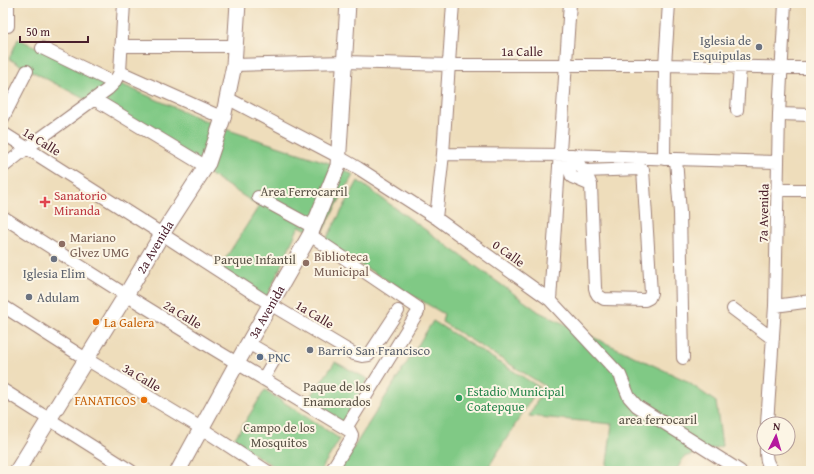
<svg xmlns="http://www.w3.org/2000/svg" width="814" height="474" font-family="'Gentium Book Plus',serif">
<style>
.park{fill:#80c985;stroke:#657458}
.lines{fill:none;stroke-linecap:round;stroke-linejoin:round}
.minor-casing{stroke:#9c7e73;stroke-width:14}
.major-casing{stroke:#9c7e73;stroke-width:17}
.minor{stroke:#fff;stroke-width:12}
.major{stroke:#fff;stroke-width:15}
.worship-dot{fill:#6b7280;stroke:#fcf5e5;stroke-width:1.5}
.health-dot{fill:#e0444e;stroke:#fcf5e5;stroke-width:1.5}
.education-dot{fill:#8d6e63;stroke:#fcf5e5;stroke-width:1.5}
.food-dot{fill:#e8710a;stroke:#fcf5e5;stroke-width:1.5}
.service-dot{fill:#5c6f8a;stroke:#fcf5e5;stroke-width:1.5}
.leisure-dot{fill:#2e9e5b;stroke:#fcf5e5;stroke-width:1.5}
.labels{text-anchor:middle;stroke-width:4;stroke-linejoin:round;paint-order:stroke}
.worship-label{font-size:13px;fill:#5b616d;stroke:#fcf5e5;text-anchor:start}
.street-label{font-size:13px;fill:#4a1f2b;stroke:#fcf5e5}
.park-label{font-size:13px;fill:#5a5246;stroke:#fcf5e5}
.health-label{font-size:13px;fill:#be3a42;stroke:#fcf5e5;text-anchor:start}
.education-label{font-size:13px;fill:#785e54;stroke:#fcf5e5;text-anchor:start}
.food-label{font-size:13px;fill:#c56008;stroke:#fcf5e5;text-anchor:start}
.service-label{font-size:13px;fill:#4e5e75;stroke:#fcf5e5;text-anchor:start}
.leisure-label{font-size:13px;fill:#27864d;stroke:#fcf5e5;text-anchor:start}
</style>
<rect width="100%" height="100%" fill="#fcf5e5"/>
<filter id="ink" filterUnits="userSpaceOnUse"><feTurbulence type="fractalNoise" baseFrequency=".025" numOctaves="2"/><feDisplacementMap in="SourceGraphic" scale="8" xChannelSelector="R" yChannelSelector="G"/><feConvolveMatrix kernelMatrix="1 2 1 2 8 2 1 2 1" color-interpolation-filters="sRGB"/></filter>
<filter id="wash" filterUnits="userSpaceOnUse"><feTurbulence type="fractalNoise" baseFrequency=".012" numOctaves="4" result="noise"/><feDisplacementMap in="SourceGraphic" scale="16" xChannelSelector="R" yChannelSelector="G"/><feGaussianBlur stdDeviation="0.9" result="paint"/><feColorMatrix in="noise" values="0 0 0 0 0 0 0 0 0 0 0 0 0 0 0 0 0 1.4 0 .05"/><feComposite in="paint" operator="in"/></filter>
<g filter="url(#wash)">
<rect width="100%" height="100%" fill="#edb"/>
<path class="park" d="M18 39 219 127 338 166 353 175 320 236 299 226 265 301 220 267 259 206 133 125 9 59Z
M358 181 539 312 685 380 716 402 722 446 684 457 676 471H606L612 424 529 416 545 386 442 322 444 314 324 243Z
M433 321 539 387 486 471H338L342 466Z
M335 362 368 379 342 423 307 402Z
M265 390 340 439 320 471H281L233 441Z"/>
</g>
<g filter="url(#ink)">
<g class="lines">
<g class="minor-casing">
<path id="minor" d="M8 26V3
M121 46H235
M42 48 114 83
M234 65 345 62 449 65H665L811 68
M120 72 223 118
M227 98 339 157 358 168 436 218 550 300 620 375 629 397 637 406 740 471
M94 99 205 166
M737 110 740 66
M779 114 811 115
M3 118 27 71
M3 133 162 234 270 304 354 354 362 356 369 355 398 311
M443 154 572 155 676 159 778 162
M564 155 572 177 591 185
M572 155C579 165 587 173 591 185L595 288C596 294 598 296 604 299L645 300 649 298 651 293 643 170 639 169 585 171
M664 159 665 65 669 3
M676 159 680 213 683 358
M3 167 27 148 108 89 114 83 120 72 124 3
M777 190H811
M258 197 313 227
M3 217 126 295 207 345 350 431 352 435 351 439 331 471
M436 218 443 154 453 3
M310 235 418 308V312L416 315 346 428
M550 300 570 3
M3 306 86 359 201 428 267 471
M775 306 811 301
M733 309 773 339
M248 343 272 357 273 359V362L263 379
M3 390 131 471
M767 424 775 306 779 114 785 3
M766 448C766 459 766 462 773 471"/>
</g>
<g class="major-casing">
<g id="major">
<path id="s1" d="M17 471 126 295 162 234 208 163 223 118 234 65 238 3"/>
<path id="s2" d="M178 471 237 363 310 235 338 166 348 3"/>
</g>
</g>
<use href="#minor" class="minor"/>
<use href="#major" class="major"/>
</g>
</g>
<g class="worship-dot">
<circle cx="759" cy="47" r="4"/>
<circle cx="54" cy="259" r="4"/>
<circle cx="29" cy="297" r="4"/>
<circle cx="310" cy="350" r="4"/>
</g>
<path class="health-dot" d="M43 196h4v4h4v4h-4v4h-4v-4h-4v-4h4z"/>
<g class="education-dot">
<circle cx="62" cy="244" r="4"/>
<circle cx="306" cy="263" r="4"/>
</g>
<g class="food-dot">
<circle cx="96" cy="322" r="4"/>
<circle cx="144" cy="400" r="4"/>
</g>
<circle class="service-dot" cx="260" cy="357" r="4"/>
<circle class="leisure-dot" cx="459" cy="398" r="4"/>
<g class="labels">
<g class="worship-label">
<text x="751" y="45" text-anchor="end">Iglesia de<tspan x="751" dy="15">Esquipulas</tspan></text>
<text x="54" y="278" text-anchor="middle">Iglesia Elim</text>
<text x="37" y="302">Adulam</text>
<text x="318" y="355">Barrio San Francisco</text>
</g>
<g class="street-label">
<text x="522" y="56">1a Calle</text>
<text transform="translate(42 141) rotate(32)" y="5">1a Calle</text>
<text transform="translate(763 213) rotate(-89)" y="5">7a Avenida</text>
<text dy="5" stroke="none"><textPath href="#s1" startOffset="263">2a Avenida</textPath></text>
<text transform="translate(509 253) rotate(36)" y="5">0 Calle</text>
<text dy="5" stroke="none"><textPath href="#s2" startOffset="182">3a Avenida</textPath></text>
<text transform="translate(183 314) rotate(32)" y="5">2a Calle</text>
<text transform="translate(315 314) rotate(31)" y="5">1a Calle</text>
<text transform="translate(142 377) rotate(31)" y="5">3a Calle</text>
</g>
<g class="park-label">
<text x="304" y="196">Area Ferrocarril</text>
<text x="255" y="264">Parque Infantil</text>
<text x="337" y="391">Paque de los<tspan x="337" dy="15">Enamorados</tspan></text>
<text x="658" y="424">area ferrocaril</text>
<text x="279" y="432">Campo de los<tspan x="279" dy="15">Mosquitos</tspan></text>
</g>
<g class="health-label">
<text x="54" y="200">Sanatorio<tspan x="54" dy="15">Miranda</tspan></text>
</g>
<g class="education-label">
<text x="70" y="242">Mariano<tspan x="70" dy="15">Glvez UMG</tspan></text>
<text x="314" y="261">Biblioteca<tspan x="314" dy="15">Municipal</tspan></text>
</g>
<g class="food-label">
<text x="104" y="327">La Galera</text>
<text x="136" y="405" text-anchor="end">FANATICOS</text>
</g>
<g class="service-label">
<text x="268" y="362">PNC</text>
</g>
<g class="leisure-label">
<text x="467" y="396">Estadio Municipal<tspan x="467" dy="15">Coatepque</tspan></text>
</g>
</g>
<rect width="814" height="474" fill="none" stroke="#fcf5e5" stroke-width="16"/>
<g transform="translate(776 436) rotate(5)"><circle r="19" fill="#fcf5e5" stroke="#b59f9b"/>
<path d="M0-3L7 15L0 10L-7 15Z" fill="#b5179e"/>
<text y="-6" font-size="11" font-weight="bold" text-anchor="middle" fill="#4a1f2b">N</text>
</g>
<path d="M20 36v6h68v-6" fill="none" stroke="#4a1f2b" stroke-width="2"/>
<text x="26" y="36" font-size="12" fill="#4a1f2b" stroke="#fcf5e5" stroke-width="3" paint-order="stroke">50 m</text>
</svg>
